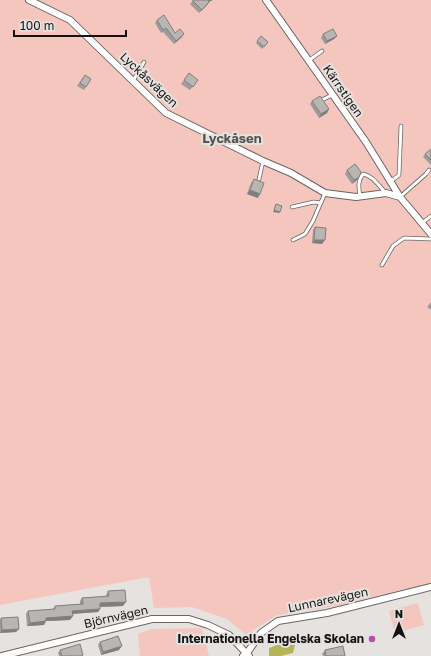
<svg xmlns="http://www.w3.org/2000/svg" width="431" height="656" font-family="'Golos Text',sans-serif">
<style>
.green{fill:#f5c6be}
.water{fill:#b5b458}
.lines{fill:none;stroke-linecap:round;stroke-linejoin:round}
.service-casing{stroke:#696664;stroke-width:4.5}
.minor-casing{stroke:#696664;stroke-width:8}
.service{stroke:#fff;stroke-width:3}
.minor{stroke:#fff;stroke-width:6}
.wall{fill:#9e9c9a}
.shaded-wall{fill:#817f7d}
.building{fill:#b8b5b3;stroke:#817f7d}
.poi-dot{fill:#b54eb2;stroke:#e5e2df;stroke-width:1.5}
.labels{text-anchor:middle;stroke-width:4;stroke-linejoin:round;paint-order:stroke}
.street-label{font-size:12px;fill:#141312;stroke:#e5e2df}
.poi-label{font-size:12px;font-weight:bold;fill:#141312;stroke:#e5e2df;text-anchor:end}
.neighbourhood-label{font-size:13px;font-weight:bold;fill:#565351;stroke:#e5e2df}
</style>
<rect width="100%" height="100%" fill="#e5e2df"/>
<path class="green" d="M0 0H431V583L331 607 277 615 246 635 227 619 192 607 154 608 149 577 0 605Z
M418 603 424 625 395 633 389 611Z
M202 628 209 656H140L138 634 151 629Z"/>
<path class="water" d="M285 642 295 645 293 653 281 656H269V648Z"/>
<g class="lines">
<g class="service-casing">
<path id="service" d="M308 61 322 51
M133 81 144 62
M322 100 332 95
M259 179 263 161
M390 182 399 175 401 126
M360 197C359 189 357 181 363 174 373 176 378 185 385 192
M400 197 426 174 429 170
M292 207 314 202 321 203
M422 223 431 216
M293 240 305 234 313 221 325 193
M382 265 393 246 404 238 431 239"/>
</g>
<g class="minor-casing">
<path id="minor" d="M29 0 70 20 166 113 263 161 291 173 325 193 356 197 386 193 400 197
M266 0 366 142 400 197 431 234
M2 656 152 619H189L208 625 229 635 249 656
M243 656 247 653 261 633 278 621 327 613 431 587"/>
</g>
<use href="#service" class="service"/>
<use href="#minor" class="minor"/>
</g>
<path class="wall" d="M193 0 209 2 207 5 199 13 190 4Z
M157 20 175 33 182 37 174 44 163 32 161 33 155 23Z
M323 34 337 36 334 39 325 44 321 38Z
M261 36 268 42 262 49 256 43Z
M189 73 198 80 190 90 181 84Z
M85 75 91 79 84 90 77 86Z
M312 101 329 109 327 113 319 118 310 104Z
M431 149V165L423 157 425 154Z
M347 170 357 180 352 184 345 174Z
M254 179 258 198 247 194 251 183Z
M315 227 322 244 312 243 313 230Z
M431 302V310L427 307Z
M108 591 123 606 100 607V609L98 612 72 614 70 620 46 621 44 625 27 626 26 614 28 611 53 609 55 606 80 604V601L82 598 106 597V595Z
M1 618 16 632 0 633V620Z
M100 642 119 650 101 655 98 645Z
M60 650 83 655 82 656H59L58 653Z
M325 650 345 656H323L322 654Z"/>
<path class="shaded-wall" d="M210 0H213L209 2 207 5 199 13 208 1Z
M184 34 182 37 174 44 176 41Z
M337 36 334 39 325 44 327 41Z
M329 109 327 113 319 118 321 114Z
M359 177 357 180 352 184 354 180Z
M250 190 260 194 258 198 247 194Z
M274 210 280 212 279 213 273 212Z
M314 240H325L322 244 312 243Z
M126 602 123 606 97 607 100 603Z
M100 609 98 612 70 614 72 611Z
M73 616 70 620 46 621 44 625 27 626 30 623 46 618Z
M19 629 16 632 0 633 2 630Z
M122 646 119 650 101 655 103 652Z"/>
<path class="building" d="M193 0H210L208 1 209 2 202 10 193 1Z
M164 15 175 33 180 29 184 34 176 41 166 28 163 30 157 20Z
M333 29 337 36 327 41 323 34Z
M261 36 268 42 264 47 257 41Z
M189 73 198 80 193 87 184 80Z
M85 75 91 79 86 87 80 83Z
M320 96 329 109 321 114 312 101Z
M431 149V160L425 154Z
M355 164 361 172 359 177 354 180 347 170Z
M254 179 264 183 260 194 250 190Z
M276 204 282 206 280 212 274 210Z
M315 227 326 228 325 240H314Z
M125 590 126 602 100 603V609L72 611 73 616 46 618V621L30 623 28 611 55 609V606L83 604 82 598 109 596 108 591Z
M18 617 19 629 2 630 1 618Z
M118 636 122 646 103 652 100 642Z
M80 644 83 655 81 656H62L60 650Z
M343 646 345 656H326L325 650Z"/>
<circle class="poi-dot" cx="372" cy="639" r="4"/>
<g class="labels">
<g class="street-label">
<text transform="translate(149 80) rotate(43)" y="4">Lyckåsvägen</text>
<text transform="translate(343 91) rotate(55)" y="4">Kärrstigen</text>
<text transform="translate(328 600) rotate(-12)" y="4">Lunnarevägen</text>
<text transform="translate(116 617) rotate(-13)" y="4">Björnvägen</text>
</g>
<g class="poi-label">
<text x="364" y="643">Internationella Engelska Skolan</text>
</g>
<g class="neighbourhood-label">
<text x="232" y="143">Lyckåsen</text>
</g>
</g>
<g transform="translate(399 624)" stroke="#e5e2df" stroke-width="3" paint-order="stroke">
<path d="M0-3L7 15L0 10L-7 15Z" fill="#141312"/>
<text y="-6" font-size="11" font-weight="bold" text-anchor="middle" fill="#141312">N</text>
</g>
<path d="M14 30v6h112v-6" fill="none" stroke="#141312" stroke-width="2"/>
<text x="20" y="30" font-size="12" fill="#141312" stroke="#e5e2df" stroke-width="3" paint-order="stroke">100 m</text>
</svg>
